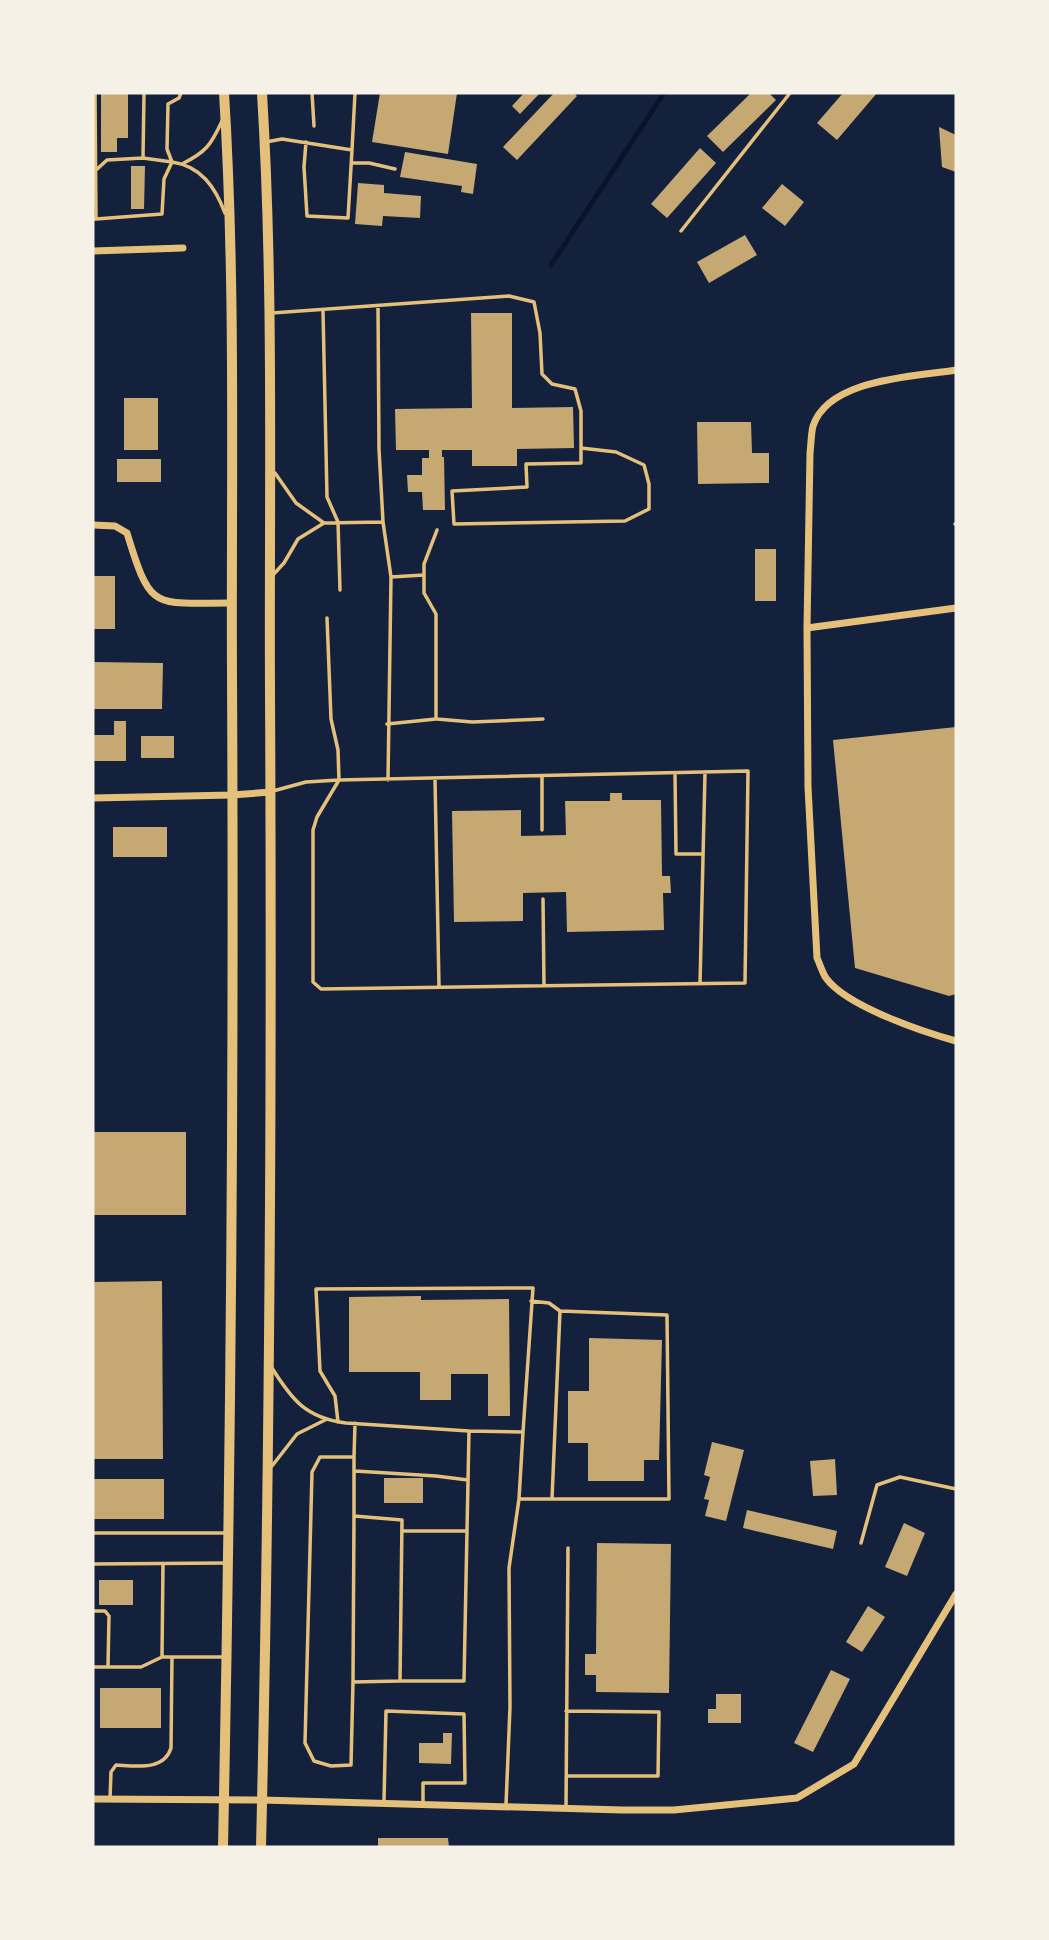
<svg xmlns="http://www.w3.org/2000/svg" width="1049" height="1940" font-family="Poppins,sans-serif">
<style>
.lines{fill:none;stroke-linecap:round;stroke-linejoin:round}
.stream{stroke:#0b132b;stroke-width:5}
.building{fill:#c6a872}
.service{stroke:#e5c07b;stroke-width:3.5}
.minor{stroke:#e5c07b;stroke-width:7}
.primary{stroke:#e5c07b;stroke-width:10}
</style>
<rect width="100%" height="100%" fill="#14213d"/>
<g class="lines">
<path class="stream" d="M551 265 664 93"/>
</g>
<path class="building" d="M101 93H128V138H117V152H101Z
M380 93H457L448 154 372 142Z
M524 93H540L520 114 512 106Z
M554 93H574L577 96 517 160 503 147Z
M751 93H769L776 100 723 152 707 136Z
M843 93H877L837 140 817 123Z
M939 127 956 135V172L942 167Z
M700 148 716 163 667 218 651 204Z
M405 152 477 164 473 194 461 192 462 186 400 177Z
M131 166H145L144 209H131Z
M358 183 384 185V193L421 196 420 218 383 216 382 226 355 224Z
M782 184 804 202 785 226 762 208Z
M745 235 757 255 709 283 697 262Z
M471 313H512V408L573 407 574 448 517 449V466H472V450H442V457H444L445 510H423L422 492H408L407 475H422V458H429V450H396L395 409 472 408Z
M124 398H158V450H124Z
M697 422H751L752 453H769V483L698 484Z
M117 459H161V482H117Z
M755 549H776V601H755Z
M93 576H115V629H93Z
M93 662 163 663 162 709H93Z
M114 721H126V761H93V735H114Z
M956 727V994L949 996 855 968 833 740Z
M141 736H174V758H141Z
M610 793H622V800H661L662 876H670L671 893H663L664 930 567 932 566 892 523 893V921L454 922 452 811 521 810V836L566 835 565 801H610Z
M113 827H167V857H113Z
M93 1132H186V1215H93Z
M162 1281 163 1459H93V1282Z
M421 1296V1300L509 1299 510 1416H488V1374H451V1400H420V1372H349V1297Z
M589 1338 662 1340 659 1460H644V1481H588V1443H568V1391H589Z
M712 1442 744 1450 726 1521 705 1516 709 1500 704 1499 710 1477 704 1475Z
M835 1459 837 1495 813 1496 810 1461Z
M384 1478H423V1503H384Z
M93 1479H164V1519H93Z
M747 1510 837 1531 833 1549 743 1528Z
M904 1523 925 1533 907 1576 885 1567Z
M597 1543 671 1544 669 1693 596 1692V1675H585V1654H596Z
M99 1580H133V1605H99Z
M868 1606 885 1617 862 1652 846 1642Z
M831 1670 850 1679 813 1752 794 1743Z
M100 1688H161V1728H100Z
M716 1694H741V1723H708V1709H716Z
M443 1733H452L451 1764 419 1763V1743H443Z
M378 1838H448L449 1847H378Z"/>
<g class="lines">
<path class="service" d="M181 93 179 98 168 104 167 149 172 162C201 166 215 187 225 213
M312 93 314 126
M266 142 282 139 352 150 355 93
M306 142 304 167 307 216 348 218 352 150
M143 158 144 93
M353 163H369L395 169
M182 164C206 152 211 145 222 121
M95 171 107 160 143 158 172 162 164 179 162 214 96 219
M93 219H96L95 93
M681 231 790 93
M323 311 327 497 338 522 340 590
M272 313 509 296 534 302 540 333 542 374 552 384 575 389 581 411V463L526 464 527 487 452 491 454 524 625 521 649 509V484L644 465 616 452 581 448
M275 473 296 503 324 523
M383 522 391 577 388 780
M955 524 956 525
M272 576 284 563 298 539 324 523 383 522 379 449 378 306
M391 577 424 575
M437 719 472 722 543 719
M387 724 436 719V614L424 593V564L437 530
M675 773 676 854H703
M542 777V830
M435 779 439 987
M273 791 306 782 339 780 748 771 745 983 321 989 313 982V830L317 817 339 780 338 750 331 719 327 618
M543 899 544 986
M700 984 705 773
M531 1301 549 1303 560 1311
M272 1368C292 1400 306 1418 346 1423L469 1431 523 1432 533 1288 316 1289 320 1371 335 1396 338 1422
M354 1457V1516L402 1520 400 1681 353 1682 351 1765 331 1766 314 1761 305 1743 312 1472 320 1457H354L355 1423
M272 1466 297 1434 325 1420
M355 1471 436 1476 468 1480
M519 1499H669L667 1315 560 1311 552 1499
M403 1531H467
M93 1533H227
M861 1543 877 1485 900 1477 956 1489
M93 1564 226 1563
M163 1564 162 1657H225
M93 1611H105L109 1616 108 1667
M93 1667H141L162 1657
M400 1681H464L469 1431
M353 1682 354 1516
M566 1776H658L659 1712 566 1711
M110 1799 111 1772 116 1765C136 1766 164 1771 171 1748L172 1657
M384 1801 386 1711 464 1714 465 1783H423V1803
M506 1805 510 1707 509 1568 519 1499 523 1432
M566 1807 568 1548"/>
<path class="minor" d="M93 251 183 248
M956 370C915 377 829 378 813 426 811 434 811 445 810 453L807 628 808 787 817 958C820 964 822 972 826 978 846 1006 923 1032 956 1041
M93 525 115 526 127 533C151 612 153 603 231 603
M807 628 956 608
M93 798 232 795 271 792
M93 1799 262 1800 622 1810H674L797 1798 854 1764 956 1594"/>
<path class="primary" d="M223 1847C231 1456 234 1066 232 675 231 480 236 287 224 93
M261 1847C270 1462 272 1077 270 692 269 492 274 292 262 93"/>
</g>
<rect width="1049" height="1940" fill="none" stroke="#f6f1e7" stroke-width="189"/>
</svg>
